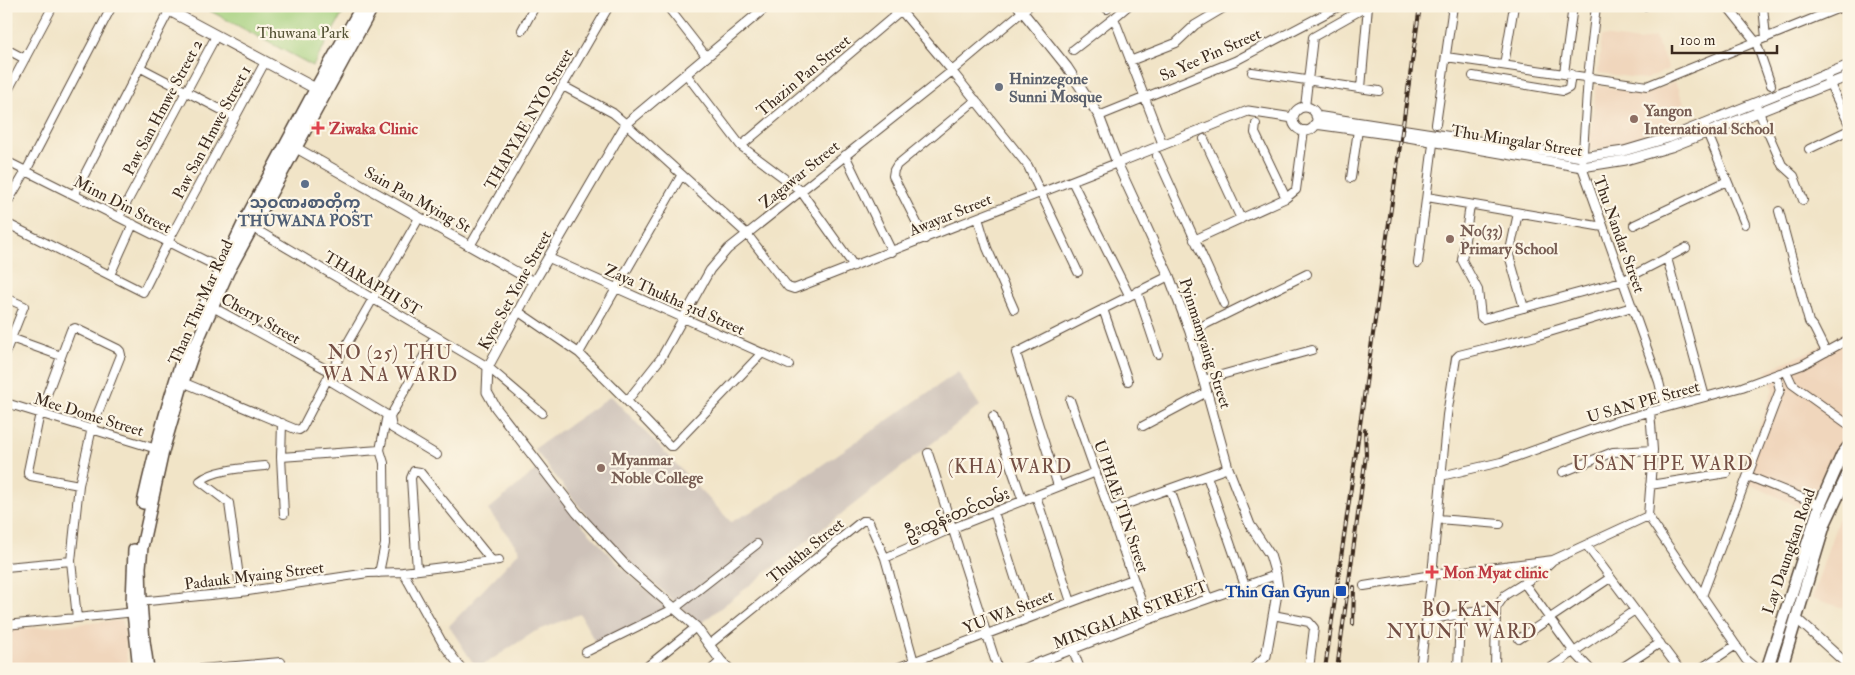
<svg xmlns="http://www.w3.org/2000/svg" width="1855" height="675" font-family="'IM FELL Double Pica','Noto Sans Myanmar',serif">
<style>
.built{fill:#f0d6bc}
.industrial{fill:#cec2b9}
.green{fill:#a3cf7c;stroke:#6f7c4d}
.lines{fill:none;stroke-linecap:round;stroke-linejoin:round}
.minor-casing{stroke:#564637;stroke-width:10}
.tertiary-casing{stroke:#564637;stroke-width:11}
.secondary-casing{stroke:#564637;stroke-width:12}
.primary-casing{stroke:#564637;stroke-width:14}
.minor{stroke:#fff;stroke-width:8}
.tertiary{stroke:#fff;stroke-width:9}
.secondary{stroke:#fff;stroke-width:10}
.primary{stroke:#fff;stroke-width:11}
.rail-casing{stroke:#3b2a1e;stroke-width:4}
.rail{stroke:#fcf5e5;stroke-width:2;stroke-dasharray:5.5;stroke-linecap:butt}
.worship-dot{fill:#6b7280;stroke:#fcf5e5;stroke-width:2}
.education-dot{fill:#8d6e63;stroke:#fcf5e5;stroke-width:2}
.health-dot{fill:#e0444e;stroke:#fcf5e5;stroke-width:2}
.service-dot{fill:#5c6f8a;stroke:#fcf5e5;stroke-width:2}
.transit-dot{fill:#1a4fb4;stroke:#fcf5e5;stroke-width:2}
.labels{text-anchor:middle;stroke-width:4.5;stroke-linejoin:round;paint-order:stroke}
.park-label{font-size:16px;fill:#555336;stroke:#fcf5e5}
.street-label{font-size:16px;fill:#3b2a1e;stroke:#fcf5e5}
.worship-label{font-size:16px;font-weight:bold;fill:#5b616d;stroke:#fcf5e5;text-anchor:start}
.education-label{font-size:16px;font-weight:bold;fill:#785e54;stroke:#fcf5e5;text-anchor:start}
.health-label{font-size:16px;font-weight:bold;fill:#be3a42;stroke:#fcf5e5;text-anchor:start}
.service-label{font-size:16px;font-weight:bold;fill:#4e5e75;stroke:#fcf5e5}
.transit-label{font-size:16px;font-weight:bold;fill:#164399;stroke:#fcf5e5;text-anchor:end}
.quarter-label{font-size:19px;letter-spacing:1px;fill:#744f44;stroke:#fcf5e5}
</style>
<rect width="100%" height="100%" fill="#fcf5e5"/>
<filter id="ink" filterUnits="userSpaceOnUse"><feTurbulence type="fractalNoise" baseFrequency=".02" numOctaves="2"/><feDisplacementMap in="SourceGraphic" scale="10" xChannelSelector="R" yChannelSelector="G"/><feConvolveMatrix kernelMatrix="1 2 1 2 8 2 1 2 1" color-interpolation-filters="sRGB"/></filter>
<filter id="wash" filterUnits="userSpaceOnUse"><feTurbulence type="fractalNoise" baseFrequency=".0096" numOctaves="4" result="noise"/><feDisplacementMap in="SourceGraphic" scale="20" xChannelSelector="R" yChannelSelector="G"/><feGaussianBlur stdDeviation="1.12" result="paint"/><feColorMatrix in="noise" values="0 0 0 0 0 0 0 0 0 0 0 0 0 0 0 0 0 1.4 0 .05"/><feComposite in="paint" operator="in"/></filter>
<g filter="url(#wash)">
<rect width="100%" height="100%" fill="#f1e4c7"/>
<path class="built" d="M1602 36 1640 41 1655 37 1669 69 1646 79 1598 73Z
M1675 82 1684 103 1671 110 1681 128 1666 134 1622 146 1589 151 1596 85 1645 94Z
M1849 330V431L1828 463 1807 510 1740 480 1773 390 1767 370 1826 344Z
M1849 486V610L1812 598Z
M123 620 128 669H6V630Z"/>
<path class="industrial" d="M958 372 980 406 700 624 632 564 582 510 534 449 611 396 731 522 762 506Z
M537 469 574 516 623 569 668 609 596 644 580 614 534 632 477 669 449 626 520 551 488 510Z"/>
<path class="green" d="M201 6H347L313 66Z"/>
</g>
<g filter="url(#ink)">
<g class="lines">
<g class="minor-casing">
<path id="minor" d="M667 6 706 56
M897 6 952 71 1028 166 1078 272
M1106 6 1107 9
M1128 6 1114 18 1163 145
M1596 6 1588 77 1582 167 1659 382 1665 407
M1642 6H1645
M1727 6 1756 42 1771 85
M1763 6 1766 38
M522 30 535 6
M6 49 25 59
M1073 50 1114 18
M1446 57 1647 86 1844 6
M1130 61 1176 43 1195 25 1227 6
M1504 65 1514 6
M141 68 235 117
M1252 72 1379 91
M1564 73 1573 6
M686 74 741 146 800 190 854 266
M1825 74 1849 124
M1473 76 1563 91 1569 88 1571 74
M563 86 613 113 626 124 747 234 788 287 794 289 1117 163
M1361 88 1368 6
M6 94 53 6
M1755 103 1782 165 1794 176 1803 200
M1305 107 1313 37 1368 6
M1099 116 1235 61 1340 6
M1256 124 1255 133 1286 198
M1436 124 1453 6
M1705 127 1745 224
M1204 139 1241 219
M741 146 906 6
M1809 149 1849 130
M845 155 892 252
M1157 156 1224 304
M6 161 226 271
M1351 178 1358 130
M1072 181 1129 295
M74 195 169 11
M1427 197 1603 227
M6 205 26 171 112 6
M1470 205 1462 260 1478 290 1481 317 1483 319 1622 281 1686 248
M1779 211 1809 322 1814 328 1826 352
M1518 213 1509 255 1524 308
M119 217 216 36
M978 218 987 248 1014 309
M6 223 143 292 168 242 265 62
M1634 225 1727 181
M250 226 488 367 542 413
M925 239 893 176 894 170 897 165 976 100
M1194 240 1286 198 1296 190 1304 130
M470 246 609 6
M549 258 789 365
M1667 258 1705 397
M1418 263 1434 136
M110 275 133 224
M1137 291 1158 354
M6 298 24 306 6 351
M209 305 331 372
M1103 309 1128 381
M519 312 579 353 627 401 670 446H673L762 353
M1190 332 1307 274
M11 338 61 356
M579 353 681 176
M1786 371 1792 384 1849 425
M327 379 387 415
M1203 380 1312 350
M180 381 295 429 299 430 302 428 331 372 419 218
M1070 400 1148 620
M627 401 661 358 710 270 728 249 952 71 1029 6
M6 403 160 450
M993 416 1023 501
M390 417 392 428 437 455
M282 423 281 457 284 514
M1143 426 1207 392
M928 453 998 669
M281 457 380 450
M1563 472 1613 452 1653 450
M1207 476 1245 586
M1441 476 1501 462 1616 421 1742 387 1802 365 1849 339
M1748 476 1820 505
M1650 485 1727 473
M1058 486 1016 353 1169 276
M1170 489 1208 599
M1036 496 1071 602
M1110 510 1228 468
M994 512 1028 618
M1648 516 1746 660 1757 669
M1648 516 1653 450 1650 411
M1438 519 1500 524
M1587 546 1679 669
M885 558 953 528 1096 472
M6 567 71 561
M417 570 411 478 414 471 420 472 492 561
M403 572 499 560
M379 573 385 544 384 463 380 450 387 415 390 417 435 336
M1524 583 1574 652 1590 669
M1364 586 1432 575 1553 560 1648 516
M241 592 229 503 200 481C215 469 246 468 265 466
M1702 596 1780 390 1776 375
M138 602 241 592 368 573 403 572 443 644 462 669
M1273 615 1309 622 1314 628 1309 669
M77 618 71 561 79 485 92 428 121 355 120 351 118 349 75 328 71 330 40 413 28 471V474L31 476 79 485
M1427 620 1496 608
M6 625 136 612
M1519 639 1610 578
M709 645 862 521H866L869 522 885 558 916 669
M1073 650 1080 669
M586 652 675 608 757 544
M201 669 281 662
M644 669 696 627
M712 669 721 661
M894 669 1133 579
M1022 669 1148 620 1276 575
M1420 669 1432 575 1447 415 1456 358 1459 355 1536 336 1632 307
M1458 669 1460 615
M1495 669 1496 608 1505 595 1537 575 1553 560
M1549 669 1635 610
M1620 669 1660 643
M1700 669 1736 645"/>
</g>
<g class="tertiary-casing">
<path id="tertiary" d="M1018 6 1067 67 1099 116 1117 163 1169 276 1190 332 1228 468 1250 525 1270 555 1276 575 1278 588 1266 656 1253 669
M1293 119a12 12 0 1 1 24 0a12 12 0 1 1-24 0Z
M1316 116 1582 157 1624 151 1668 138 1849 65
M1315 124 1402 136 1582 167 1626 160 1671 147 1849 76
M291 145 534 282
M1117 163 1248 111 1293 118
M1796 618 1849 666
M729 669 721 661 696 627 627 567 577 513 496 408 487 392 488 367 534 282 626 124 767 6"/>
</g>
<g class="secondary-casing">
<path id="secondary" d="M161 6 322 92"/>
</g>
<g class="primary-casing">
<path id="primary" d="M198 319 244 222 316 88 362 6
M143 503C155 449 169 397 187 345
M134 550 132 603 139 669
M148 669 144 641 141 602 140 567 142 547 163 451 183 382 197 342 228 272 373 6
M1767 669 1820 505 1842 455 1849 446
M1781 669 1825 523 1849 472"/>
</g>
<use href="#minor" class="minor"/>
<use href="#tertiary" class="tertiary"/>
<use href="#secondary" class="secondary"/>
<use href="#primary" class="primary"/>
<g class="rail-casing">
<path id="rail" d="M1353 624 1354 587
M1325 669 1420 6
M1337 669 1366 455 1365 430"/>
</g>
<use href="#rail" class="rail"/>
</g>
</g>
<circle class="worship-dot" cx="999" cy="87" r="5"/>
<g class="education-dot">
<circle cx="1634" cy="119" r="5"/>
<circle cx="1450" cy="239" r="5"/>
<circle cx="601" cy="468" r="5"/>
</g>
<g class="health-dot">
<path d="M315.5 120.5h5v5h5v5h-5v5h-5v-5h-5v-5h5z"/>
<path d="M1429.5 564.5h5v5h5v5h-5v5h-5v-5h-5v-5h5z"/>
</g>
<circle class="service-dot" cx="305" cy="184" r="5"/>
<rect class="transit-dot" x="1335" y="585" width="12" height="12" rx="2.5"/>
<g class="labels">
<g class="park-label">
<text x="303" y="38">Thuwana Park</text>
</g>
<g class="street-label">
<text transform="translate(1210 54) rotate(-24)" y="6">Sa Yee Pin Street</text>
<text transform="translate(803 75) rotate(-40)" y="6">Thazin Pan Street</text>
<text transform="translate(162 107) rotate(-62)" y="6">Paw San Hmwe Street 2</text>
<text transform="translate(528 119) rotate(-60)" y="6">THAPYAE NYO Street</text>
<text transform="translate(211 132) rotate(-62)" y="6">Paw San Hmwe Street 1</text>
<text transform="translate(1517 140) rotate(9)" y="6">Thu Mingalar Street</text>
<text transform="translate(799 174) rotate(-39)" y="6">Zagawar Street</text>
<text transform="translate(418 199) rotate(29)" y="6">Sain Pan Mying St</text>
<text transform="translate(123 204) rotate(27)" y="6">Minn Din Street</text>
<text transform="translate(950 214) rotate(-22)" y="6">Awayar Street</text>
<text transform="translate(1620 234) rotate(70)" y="6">Thu Nandar Street</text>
<text transform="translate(373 283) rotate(31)" y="6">THARAPHI ST</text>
<text transform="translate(514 290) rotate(-61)" y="6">Kyoe Set Yone Street</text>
<text transform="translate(675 299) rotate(24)" y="6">Zaya Thukha 3rd Street</text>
<text transform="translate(200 302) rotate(-66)" y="6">Than Thu Mar Road</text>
<text transform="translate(261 318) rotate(29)" y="6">Cherry Street</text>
<text transform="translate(1206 343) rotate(72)" y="6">Pyinmamyaing Street</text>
<text transform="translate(1643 401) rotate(-16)" y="6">U SAN PE Street</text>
<text transform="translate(89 414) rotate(17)" y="6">Mee Dome Street</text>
<text transform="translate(1122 506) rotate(71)" y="6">U PHAE TIN Street</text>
<text transform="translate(957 513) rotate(-22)" y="6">ဦးထွန်းတင်လမ်း</text>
<text transform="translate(805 550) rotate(-39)" y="6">Thukha Street</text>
<text transform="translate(1788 551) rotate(-71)" y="6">Lay Daungkan Road</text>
<text transform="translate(254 575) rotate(-7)" y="6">Padauk Myaing Street</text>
<text transform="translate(1008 611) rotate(-21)" y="6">YU WA Street</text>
<text transform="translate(1130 614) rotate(-21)" y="6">MINGALAR STREET</text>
</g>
<g class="worship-label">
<text x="1009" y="84">Hninzegone<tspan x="1009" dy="18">Sunni Mosque</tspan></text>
</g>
<g class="education-label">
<text x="1644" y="116">Yangon<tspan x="1644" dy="18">International School</tspan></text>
<text x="1460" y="236">No(33)<tspan x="1460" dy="18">Primary School</tspan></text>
<text x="611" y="465">Myanmar<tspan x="611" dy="18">Noble College</tspan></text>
</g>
<g class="health-label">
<text x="329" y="134">Ziwaka Clinic</text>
<text x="1443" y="578">Mon Myat clinic</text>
</g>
<g class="service-label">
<text x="305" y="208">သုဝဏၧစာတိုက္<tspan x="305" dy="18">THUWANA POST</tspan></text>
</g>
<g class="transit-label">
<text x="1330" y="597">Thin Gan Gyun</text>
</g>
<g class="quarter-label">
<text x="390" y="359">NO (25) THU<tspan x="390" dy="22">WA NA WARD</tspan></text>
<text x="1663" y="470">U SAN HPE WARD</text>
<text x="1010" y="473">(KHA) WARD</text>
<text x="1462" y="616">BO KAN<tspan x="1462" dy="22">NYUNT WARD</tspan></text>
</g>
</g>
<rect width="1855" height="675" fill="none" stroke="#fcf5e5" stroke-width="25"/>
<path d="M1672 45v8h105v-8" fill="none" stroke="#3b2a1e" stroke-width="2.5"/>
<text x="1680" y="45" font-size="15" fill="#3b2a1e" stroke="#fcf5e5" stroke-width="4" paint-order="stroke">100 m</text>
</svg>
